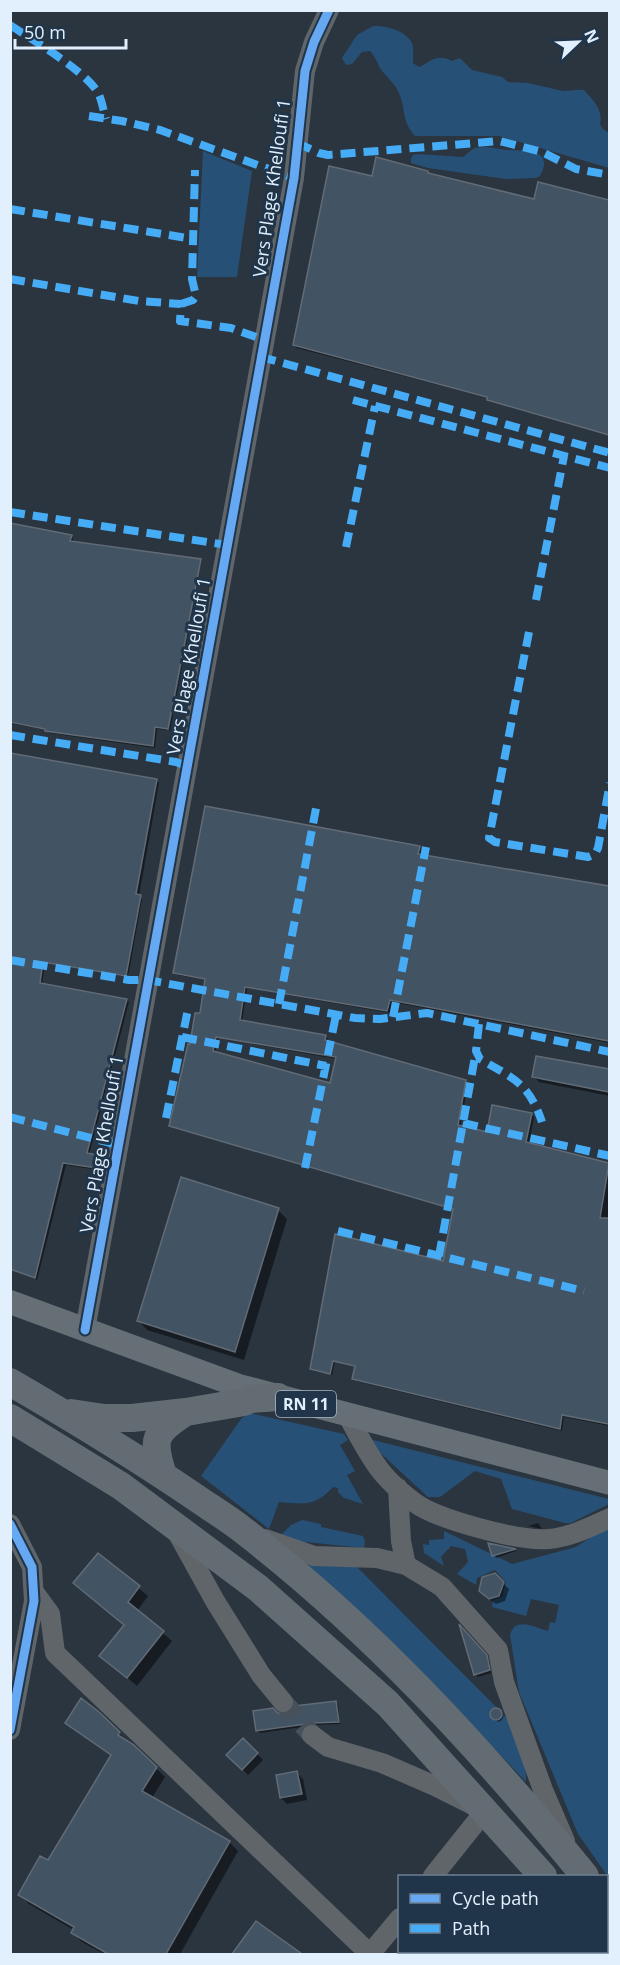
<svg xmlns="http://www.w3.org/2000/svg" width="620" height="1965" font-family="'Open Sans',sans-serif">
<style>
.green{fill:#275076}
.shadow{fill:#0007;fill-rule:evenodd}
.building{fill:#425363;stroke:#626b75;stroke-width:1.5;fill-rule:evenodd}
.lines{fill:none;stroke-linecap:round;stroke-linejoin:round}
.minor-tunnel{stroke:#46515c;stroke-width:20;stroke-dasharray:20 10;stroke-linecap:butt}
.minor{stroke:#60656a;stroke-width:20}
.major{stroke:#676f76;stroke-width:24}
.highway{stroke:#646c73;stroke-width:28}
.quiet{stroke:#46acf6;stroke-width:8;stroke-dasharray:15 8;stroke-linecap:butt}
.cycleway-casing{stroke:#20354a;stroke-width:13}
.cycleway{stroke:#66a8f1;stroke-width:9}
.labels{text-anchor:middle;stroke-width:6;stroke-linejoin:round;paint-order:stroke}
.shield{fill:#20354a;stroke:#a8b7c7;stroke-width:1.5}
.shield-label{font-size:16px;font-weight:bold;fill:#e2effd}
.street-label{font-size:18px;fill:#e2effd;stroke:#20354a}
</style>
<rect width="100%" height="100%" fill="#2a3540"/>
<path class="green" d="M373 26C385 25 407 31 412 43 414 49 413 57 413 63L419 67C431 61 438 53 452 61L460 58 472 70 502 77 508 82 528 83 563 91C570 91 576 89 584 90 592 99 604 110 600 124L603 129 609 133V168L499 136H415C400 119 407 109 398 91 394 82 385 76 380 68 377 62 375 56 370 51L362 52 352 64 346 65 342 58 357 35Z
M487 147C494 148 500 149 507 150 523 151 557 148 539 177L534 178 506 179 428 168 411 163V159L413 155 418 154 463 157 474 148Z
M203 151 252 171 237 277H197Z
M249 1413 344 1434 348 1440 340 1445 355 1471 347 1475 363 1504 344 1498 338 1492V1488L333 1487C315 1507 304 1504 279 1502L269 1529 201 1476 241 1419Z
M373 1440 609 1499V1504L571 1523H565L512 1509 501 1479 475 1471 440 1497H428L374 1447Z
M302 1520 321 1524V1527L363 1536 365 1541 364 1548 296 1541 281 1535 291 1525Z
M609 1525V1878L578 1834 519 1692 510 1635C515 1616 534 1627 548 1631L550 1622 555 1623 559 1605 531 1599 526 1616 492 1607 493 1600 502 1597 506 1582 495 1570 477 1578 476 1585 457 1574 468 1562 465 1549 451 1546 441 1557 444 1566 424 1553 423 1544 429 1545V1540L444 1539V1531L512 1564 576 1547Z
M313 1562 356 1566 498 1709 491 1711 490 1717 493 1720H498L501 1717 502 1713C516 1728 527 1762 526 1782L466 1718 307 1565Z"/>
<path class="shadow" d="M427 172 431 175 536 201 539 184 610 201V436L491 402 488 398 297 348 294 345 373 178Z
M10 525 71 536 73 539V543L199 561 166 730 157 729 155 748 49 733 46 730 10 723Z
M202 562 170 731 169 730Z
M10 754 157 781 159 783 139 896 142 899 128 977 45 963 42 985 126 1000 129 1002 89 1155 97 1156 100 1159 98 1170 66 1165 37 1280 10 1269Z
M419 847 421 850 420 856 610 888V1043L392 1002 390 1013 247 988 242 1022 325 1036 328 1039 327 1042 465 1082 468 1084 460 1127 488 1134 531 1114 534 1117 529 1144 610 1165V1426L564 1417 562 1431 356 1381 354 1378 356 1367 335 1362 332 1375 314 1371 311 1368 445 1263 454 1210 174 1128 171 1125 201 1015 206 980 178 975 175 972ZM218 1038 337 1059 331 1085 215 1053Z
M537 1058 610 1071V1096L539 1082 534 1077Z
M278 1210 287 1219 244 1360 147 1330 138 1320Z
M538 1523 542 1529 528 1526Z
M490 1545 515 1550 516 1551 496 1558Z
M98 1555 148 1596 137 1611 172 1641 137 1686 102 1656 125 1626 75 1583Z
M494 1575 509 1589 505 1601 496 1604 486 1597Z
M462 1629 489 1660 491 1673 478 1677 475 1674Z
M336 1702 338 1705 340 1724 316 1725 260 1733 258 1731 278 1714 285 1715Z
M492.5 1716a5.5 5.5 0 1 1 11 0a5.5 5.5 0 1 1-11 0Z
M98 1713 165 1777 152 1798 229 1842 238 1851 180 1954H104L82 1942 72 1933 74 1930 29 1904 20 1895 49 1862 112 1756 76 1731 67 1722Z
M243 1740 263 1760 248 1775 229 1755Z
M297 1773 303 1779 307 1800 287 1804 281 1798Z
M257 1923 300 1954H234Z"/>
<path class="building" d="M376 157 428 171V173L534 199 538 182 609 200V435L487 400V397L293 345 329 166 372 176Z
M10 523 72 535 70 541 201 559 168 729 155 727 153 746 45 731V729L10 722Z
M10 753 157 779 136 894 141 895 126 976 43 962 40 983 127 999 87 1153 98 1155 96 1168 63 1163 35 1278 10 1269Z
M205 806 420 846 418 854 609 886V1041L390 1000 387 1011 245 987 240 1020 326 1035 325 1040 466 1080 458 1125 487 1132 492 1105 532 1113 526 1142 609 1163 600 1218H609V1424L562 1415 560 1429 352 1379 355 1366 333 1361 330 1374 310 1369 335 1234 443 1261 453 1209 169 1126 188 1044H190L195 1013H200L205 979 173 973ZM216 1037 336 1057 330 1083 213 1051Z
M536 1056 609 1069V1092L532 1077Z
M181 1177 279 1208 235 1352 137 1321Z
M488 1543 516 1549 492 1556Z
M98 1553 140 1586 128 1602 164 1631 127 1678 99 1656 124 1625 73 1583Z
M495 1573 504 1582 499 1596 489 1599 479 1591 482 1577Z
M459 1624 487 1655 490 1670 474 1675Z
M81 1698 99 1712 120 1732 118 1735 134 1745 157 1767 142 1791 230 1841 166 1954H108L71 1933 74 1927 18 1895 40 1856 48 1860 111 1755 65 1723Z
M336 1701 339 1722 313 1723 256 1731 253 1711 273 1708 278 1713 284 1714 290 1712 294 1706Z
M490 1714a6 6 0 1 1 12 0a6 6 0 1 1-12 0Z
M243 1738 258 1753 242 1770 226 1755Z
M297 1771 302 1794 280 1798 276 1775Z
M256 1921 302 1954H232Z"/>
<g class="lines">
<path class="minor-tunnel" d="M283 1702 312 1735"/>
<path class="minor" d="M85 1330 294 178 305 71 314 42 329 10
M347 1414C357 1433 367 1453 380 1470 389 1482 411 1502 425 1509 451 1522 521 1542 549 1539 571 1537 590 1527 610 1518
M398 1488 401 1541 406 1565
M10 1524 32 1567 34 1601 10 1730
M178 1534 215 1601 261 1675 283 1702
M265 1539 314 1556 377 1558 406 1565 442 1587 498 1650 504 1682 543 1790 565 1841
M34 1592 50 1614 55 1653 370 1954
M312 1735 328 1747 382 1763 435 1786 485 1811 433 1876
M370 1954 400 1918"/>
<path class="major" d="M10 1302 239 1386 610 1483"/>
<path class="highway" d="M10 1382C72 1418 133 1455 192 1495 209 1507 228 1518 244 1531 372 1630 483 1751 585 1876
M71 1413 104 1418H132L186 1412 244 1402 251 1399 278 1397
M10 1418 121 1486 258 1588 388 1704 543 1876
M163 1475C151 1439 154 1432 186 1412
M606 1903 610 1907
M555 1952V1954
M599 1952 601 1954"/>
<path class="quiet" d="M10 25C33 40 83 70 97 91 102 99 103 110 106 119
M89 116 122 121 160 130 294 178
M297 143 319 153 328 155 500 141 542 152 576 169 610 175
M10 209 193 239
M10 279 139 301 181 304 180 321 231 328 264 340
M181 304 193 300 196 296 192 279 195 170
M261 357 610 453
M353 400 610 468
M10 512 227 545
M346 547 375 406
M536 600 564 456
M529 632 489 838 495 842 588 857 595 854 598 848 610 783
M10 735 176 762 187 766
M10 960 129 980H148L355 1018 380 1019 427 1013 610 1052
M279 1004 317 803
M393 1017 426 847
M479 1024 476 1051 480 1059C513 1078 529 1083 542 1122
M182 1037 326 1066
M10 1117 118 1145
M166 1118 188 1009
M463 1123 610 1156
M305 1168 336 1015
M338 1231 584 1291
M439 1256 476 1051"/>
<g class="cycleway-casing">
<path id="cycleway" d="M85 1330 294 178 305 71 314 42 329 10
M10 1524 32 1567 34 1601 10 1730"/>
</g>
<use href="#cycleway" class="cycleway"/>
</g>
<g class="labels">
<rect class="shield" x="276" y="1391" width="60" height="26" rx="4.5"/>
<g class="shield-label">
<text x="306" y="1410">RN 11</text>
</g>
<g class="street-label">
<text transform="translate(272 188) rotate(-82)" y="6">Vers Plage Khelloufi 1</text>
<text transform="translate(189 666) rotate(-80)" y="6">Vers Plage Khelloufi 1</text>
<text transform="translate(102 1144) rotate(-80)" y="6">Vers Plage Khelloufi 1</text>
</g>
</g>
<rect width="620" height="1965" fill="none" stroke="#e2effd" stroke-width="24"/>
<rect x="398" y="1875" width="210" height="78" fill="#20354a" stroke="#6e7f92" stroke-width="1.5"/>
<rect x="410" y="1894" width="30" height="9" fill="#66a8f1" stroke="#6e7f92" stroke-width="1.5"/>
<text x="452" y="1905" font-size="18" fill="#e2effd">Cycle path</text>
<rect x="410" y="1924" width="30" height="9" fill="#46acf6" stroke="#6e7f92" stroke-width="1.5"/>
<text x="452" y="1935" font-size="18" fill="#e2effd">Path</text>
<g transform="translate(578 42) rotate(67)" stroke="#20354a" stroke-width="4.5" paint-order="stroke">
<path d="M0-4.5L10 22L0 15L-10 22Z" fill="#e2effd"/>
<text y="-9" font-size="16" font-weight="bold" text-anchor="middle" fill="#e2effd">N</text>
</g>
<path d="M15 39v9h111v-9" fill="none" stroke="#e2effd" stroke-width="3"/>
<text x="24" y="39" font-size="18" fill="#e2effd" stroke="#20354a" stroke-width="4.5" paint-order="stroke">50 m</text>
</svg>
